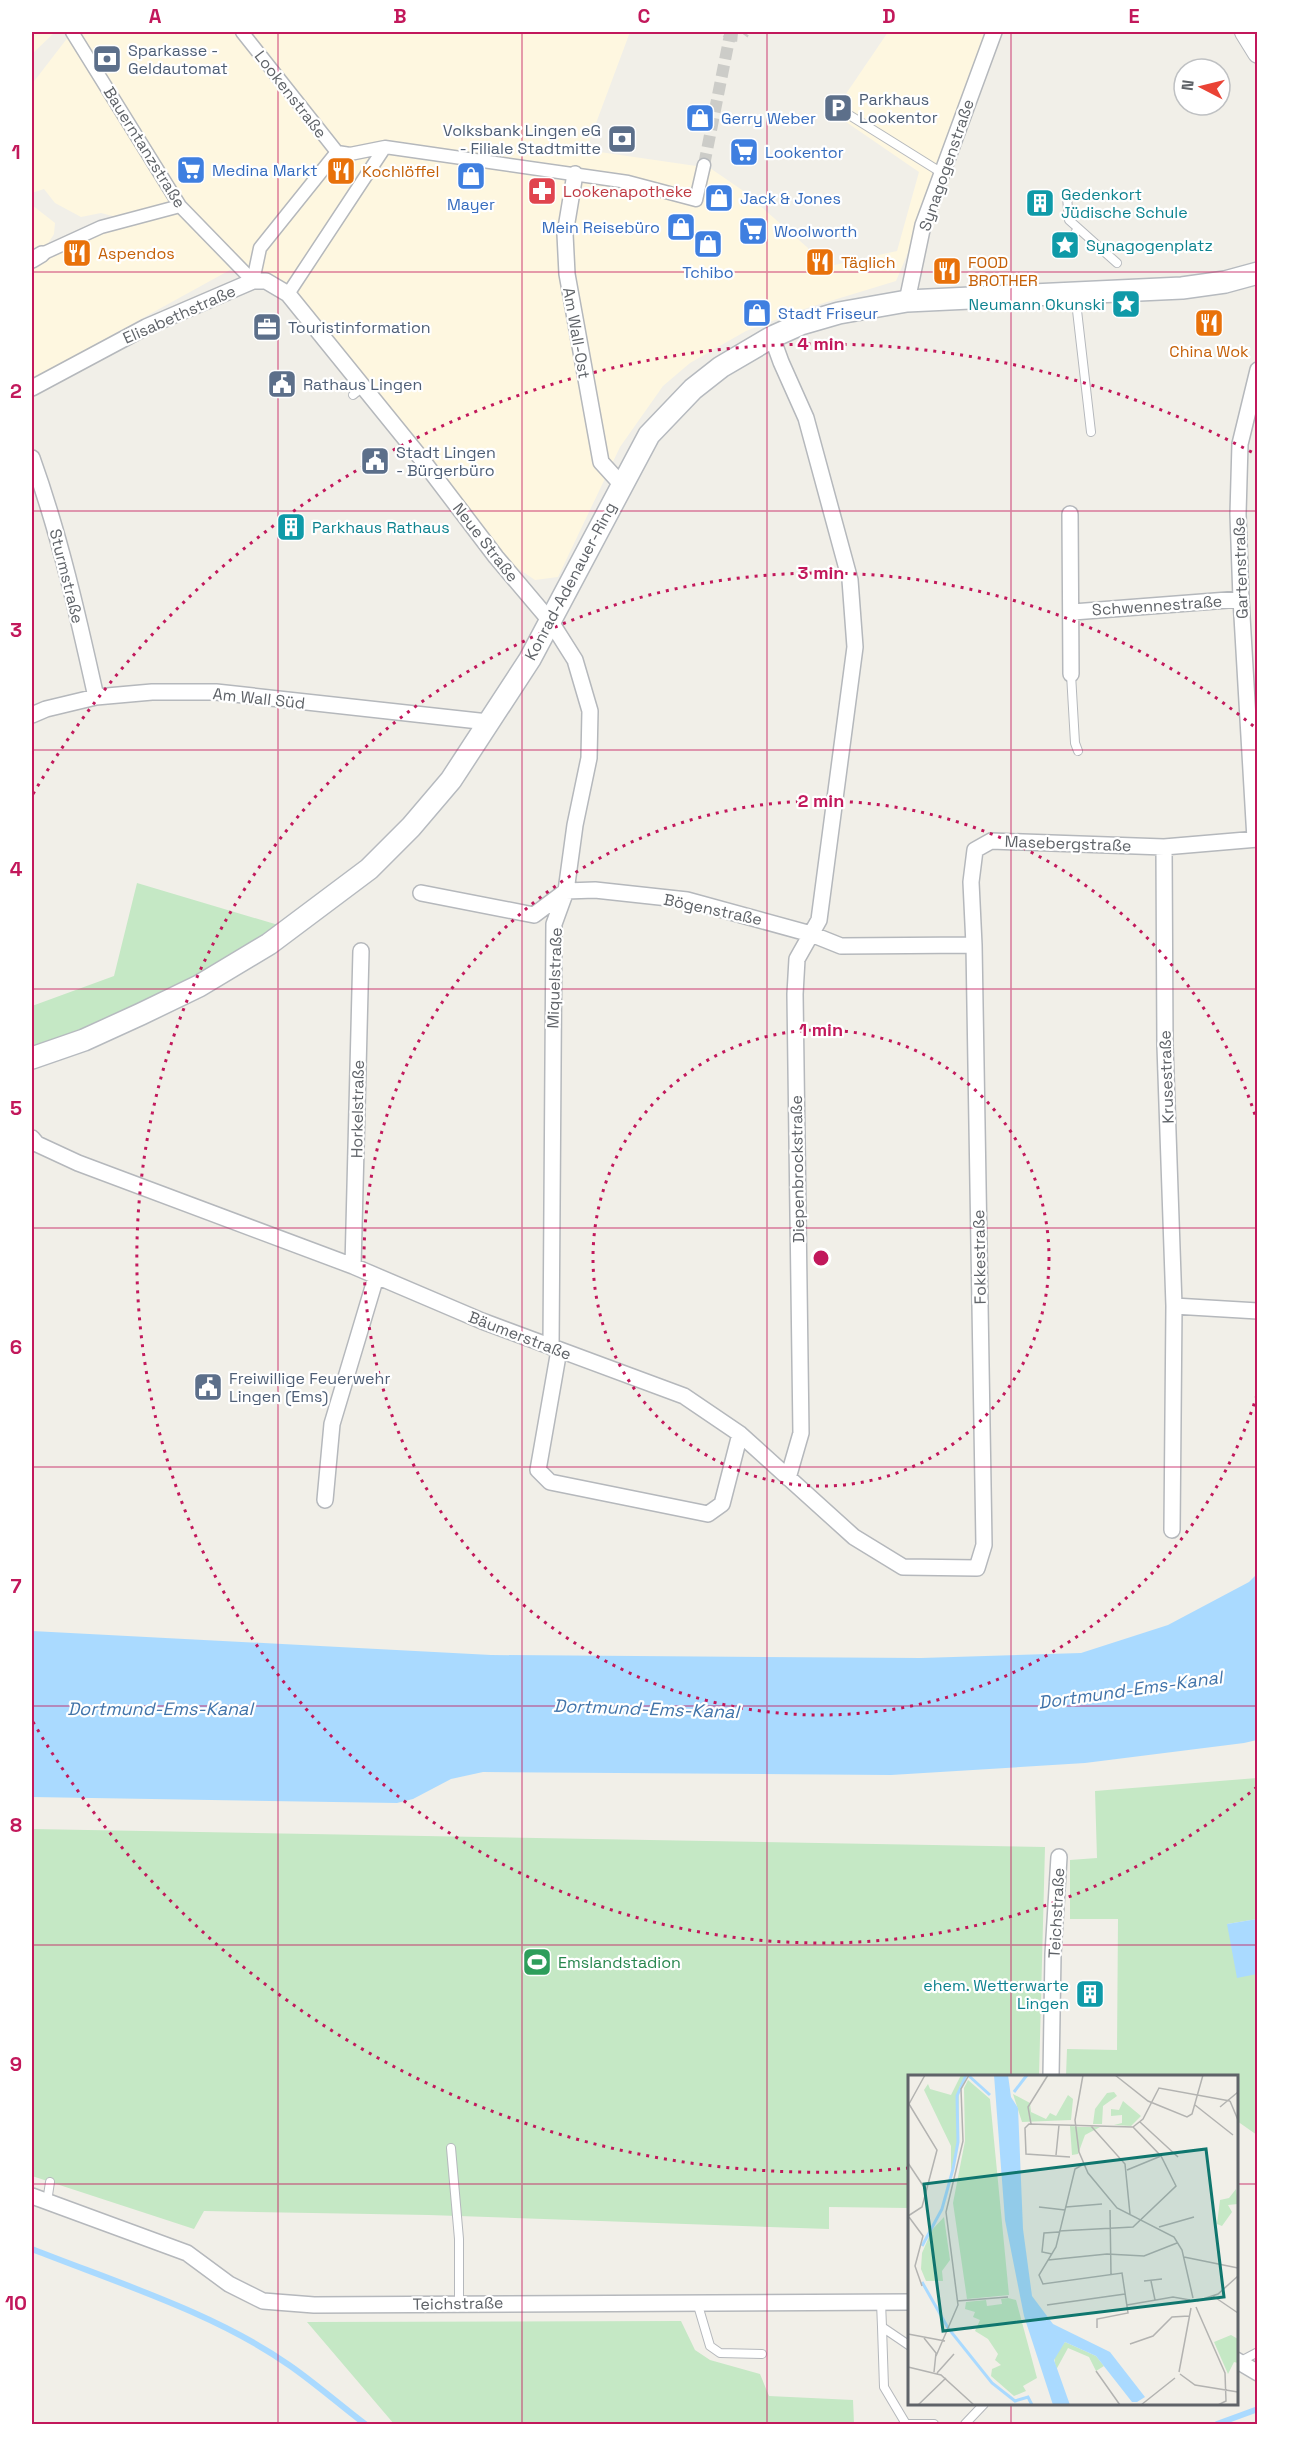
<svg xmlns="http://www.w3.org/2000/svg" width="1289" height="2456" font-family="'Space Grotesk',sans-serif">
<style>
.commercial{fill:#fef7e0}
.green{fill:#c5e8c5}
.water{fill:#aadaff}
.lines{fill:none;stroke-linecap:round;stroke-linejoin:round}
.stream{stroke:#aadaff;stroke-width:6}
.pedestrian-tunnel{stroke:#ccccc8;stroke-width:12;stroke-dasharray:12 6;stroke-linecap:butt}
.service-casing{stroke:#b5b8bc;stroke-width:10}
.pedestrian-casing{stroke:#b5b8bc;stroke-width:15}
.minor-casing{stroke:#b5b8bc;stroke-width:18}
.tertiary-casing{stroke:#b5b8bc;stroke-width:22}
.secondary-casing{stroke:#b6babf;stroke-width:24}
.service{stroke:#fff;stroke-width:8}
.pedestrian{stroke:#fff;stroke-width:12}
.minor{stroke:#fff;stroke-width:15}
.tertiary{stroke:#fff;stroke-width:20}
.secondary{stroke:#fff;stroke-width:21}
.grid{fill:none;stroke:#c2185b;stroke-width:1.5;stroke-opacity:0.55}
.ring{fill:none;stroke:#c2185b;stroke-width:3;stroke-dasharray:3 6}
.labels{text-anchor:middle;stroke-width:4.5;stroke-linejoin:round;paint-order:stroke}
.service-label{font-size:16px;fill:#4e5e75;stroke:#fff;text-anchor:start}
.street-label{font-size:16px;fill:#5f6368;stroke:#fff}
.shop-label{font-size:16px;fill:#366cbe;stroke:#fff;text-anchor:start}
.food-label{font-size:16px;fill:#c56008;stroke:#fff;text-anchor:start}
.health-label{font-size:16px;fill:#be3a42;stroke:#fff;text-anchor:start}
.culture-label{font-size:16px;fill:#0d838f;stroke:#fff;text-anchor:start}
.leisure-label{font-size:16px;fill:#27864d;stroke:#fff;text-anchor:start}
.water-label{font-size:18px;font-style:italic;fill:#4174aa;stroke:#fff}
.inset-river{fill:none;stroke:#aadaff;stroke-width:3}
.inset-road{fill:none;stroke:#b3b3b1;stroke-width:1.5}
.view{fill:#0f766e;fill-opacity:0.15;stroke:#0f766e;stroke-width:3}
.inset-edge{fill:none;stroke:#5f6368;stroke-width:3}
.centre{fill:#c2185b;stroke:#fff;stroke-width:3}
.ring-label{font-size:18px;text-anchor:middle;font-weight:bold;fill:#c2185b;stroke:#fff;stroke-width:4.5;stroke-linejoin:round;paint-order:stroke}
.neatline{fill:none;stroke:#c2185b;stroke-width:2}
.grid-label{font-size:20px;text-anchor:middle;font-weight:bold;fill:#c2185b}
</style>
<rect width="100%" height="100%" fill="#f1efe8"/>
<path class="commercial" d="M32 32H55L32 54Z
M72 32H630L586 150 710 168 742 190 808 248 812 270 897 251 919 172 833 113 888 32H987L915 236 896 281 804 309 746 331 690 363 663 386 620 447 558 577 535 580 498 555 275 284 239 265 32 379V205L55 223 54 234 42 253 124 219 101 213 81 217 55 203 44 189 32 193V84Z"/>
<path class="green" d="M137 883 285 927 269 944 32 1058V1006L114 976Z
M1257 1778V1919L1227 1924 1257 1977V2135L1237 2121 1236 2076H1066L1067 2049 1117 2050 1118 1919H1070V1860L1097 1858 1095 1791Z
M32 1829 1045 1847 1039 2076H910L909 2208 829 2207V2229L429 2215 204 2211 194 2229 32 2176Z
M681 2321 695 2350 710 2360 760 2374 769 2396 853 2400 854 2424H394L307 2322Z"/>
<path class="water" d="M1257 1574V1740L1244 1743 1085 1763 891 1775 483 1772 451 1779 413 1799 397 1803 32 1797V1631L491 1655 921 1658 1081 1653 1168 1625 1249 1582Z
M1257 1919V1977V1974L1237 1978 1227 1924Z"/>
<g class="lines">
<path class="stream" d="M32 2249C115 2282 215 2313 289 2365 315 2383 340 2405 365 2424
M1217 2424 1258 2409"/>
<path class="pedestrian-tunnel" d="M727 32 730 35 741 36 744 32
M704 165 730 35"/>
<g class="service-casing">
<path id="service" d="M838 108 942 173
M1067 197 1069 220 1117 263
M1073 237 1078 228
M1075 293 1091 432
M353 395 363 387
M1071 674 1075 743 1078 751
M451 2148 459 2239V2303
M47 2202 50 2182
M697 2302 710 2346 720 2353 762 2354
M881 2302 882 2327 910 2346
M882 2327 884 2387 906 2424H934
M1239 2362 1258 2352
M965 2424 984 2404"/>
</g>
<g class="pedestrian-casing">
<path id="pedestrian" d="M72 32 180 206 253 281
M242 32 337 152 350 154 385 147 628 182 696 200 704 165
M42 254 101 227 180 206
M253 281 260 248 337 152
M288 294 385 147"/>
</g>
<g class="minor-casing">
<path id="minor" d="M575 174 565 234 567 274 601 462 621 484
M32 260 42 254
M907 301 923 225 994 32
M772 337 781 362 806 418 850 580 855 647 819 920 797 959 795 994 801 1433 788 1478
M32 388 146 327 253 281H266L288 294 420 457 496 557 551 622 575 660 590 711 589 758 575 825 566 891 554 924 551 1347
M32 458C60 536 78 616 96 697
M1070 514 1071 674
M1073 612 1241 599
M32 715 46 709 96 697 152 692H216L488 722
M1255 839 1241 599 1238 514 1240 444 1258 370
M1164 847 1165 1046 1174 1306 1172 1530
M421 893 534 915 566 891 595 890 687 900 811 934 841 946 974 945
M32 1138 37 1144 78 1163 353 1266 482 1321 684 1396 740 1434 854 1537 903 1567 977 1568 984 1545 974 945 971 882 975 850 991 841 1164 847 1258 839
M353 1266 361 951
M1174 1306 1258 1311
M559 1350 538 1470 550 1482 708 1514 722 1504 740 1434
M325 1500 332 1424 376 1277
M1051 2076 1053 1954 1059 1857
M32 2196 187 2253 229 2284 263 2301 314 2305 910 2302
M1236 2360 1258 2373"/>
</g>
<g class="tertiary-casing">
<path id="tertiary" d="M1245 32 1258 53"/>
</g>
<g class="secondary-casing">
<path id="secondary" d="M32 1058 84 1040 141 1014 199 986 269 944 369 869 411 827 451 780 530 659 649 435 693 389 721 367 772 337 801 324 839 313 907 301 1182 288 1225 282 1258 273"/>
</g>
<use href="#service" class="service"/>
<use href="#pedestrian" class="pedestrian"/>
<use href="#minor" class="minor"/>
<use href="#tertiary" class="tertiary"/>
<use href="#secondary" class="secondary"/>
</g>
<path class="grid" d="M278 32V2424M522 32V2424M767 32V2424M1011 32V2076M32 272H1258M32 511H1258M32 750H1258M32 989H1258M32 1228H1258M32 1467H1258M32 1706H1258M32 1945H1258M32 2184H910M1236 2184H1258M1011 2404V2424"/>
<g class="ring">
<circle cx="821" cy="1258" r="228"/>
<path d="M1257 1395A457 457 0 1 1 1257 1121"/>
<path d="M1257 1787A685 685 0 1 1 1257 729"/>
<path d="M909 2168A914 914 0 0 1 33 1722M33 794A914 914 0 0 1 1257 455"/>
</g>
<defs>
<g id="bank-square" transform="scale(1.5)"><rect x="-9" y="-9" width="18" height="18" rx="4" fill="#5c6f8a" stroke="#fff"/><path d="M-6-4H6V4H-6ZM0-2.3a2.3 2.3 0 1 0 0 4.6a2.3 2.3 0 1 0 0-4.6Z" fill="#fff"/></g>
<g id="parking-square" transform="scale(1.5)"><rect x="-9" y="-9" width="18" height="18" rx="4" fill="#5c6f8a" stroke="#fff"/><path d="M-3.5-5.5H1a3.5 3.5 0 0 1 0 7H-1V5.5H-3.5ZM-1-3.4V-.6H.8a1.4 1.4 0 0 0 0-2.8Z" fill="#fff"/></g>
<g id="shop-square" transform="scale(1.5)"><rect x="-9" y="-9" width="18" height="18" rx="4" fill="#3f7fe0" stroke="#fff"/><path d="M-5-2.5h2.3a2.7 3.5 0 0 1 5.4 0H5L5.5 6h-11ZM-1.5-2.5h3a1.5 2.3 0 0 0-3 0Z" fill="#fff"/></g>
<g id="supermarket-square" transform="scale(1.5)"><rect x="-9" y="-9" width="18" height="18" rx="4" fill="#3f7fe0" stroke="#fff"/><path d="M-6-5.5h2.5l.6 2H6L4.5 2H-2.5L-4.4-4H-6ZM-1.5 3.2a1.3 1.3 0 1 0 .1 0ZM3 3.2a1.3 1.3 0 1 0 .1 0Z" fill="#fff"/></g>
<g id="restaurant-square" transform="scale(1.5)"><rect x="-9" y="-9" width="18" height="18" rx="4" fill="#e8710a" stroke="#fff"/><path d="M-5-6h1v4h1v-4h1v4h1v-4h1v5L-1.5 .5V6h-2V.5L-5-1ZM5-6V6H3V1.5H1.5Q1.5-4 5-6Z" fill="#fff"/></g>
<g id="pharmacy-square" transform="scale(1.5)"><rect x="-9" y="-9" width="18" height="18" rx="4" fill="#e0444e" stroke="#fff"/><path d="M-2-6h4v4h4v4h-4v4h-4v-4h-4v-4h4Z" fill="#fff"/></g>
<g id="building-square" transform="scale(1.5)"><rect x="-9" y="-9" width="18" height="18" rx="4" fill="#0f9aa8" stroke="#fff"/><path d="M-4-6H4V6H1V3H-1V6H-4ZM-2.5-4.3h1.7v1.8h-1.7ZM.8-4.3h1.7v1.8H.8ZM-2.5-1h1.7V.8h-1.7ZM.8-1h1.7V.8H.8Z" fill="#fff"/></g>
<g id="sight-square" transform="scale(1.5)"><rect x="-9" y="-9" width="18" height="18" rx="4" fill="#0f9aa8" stroke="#fff"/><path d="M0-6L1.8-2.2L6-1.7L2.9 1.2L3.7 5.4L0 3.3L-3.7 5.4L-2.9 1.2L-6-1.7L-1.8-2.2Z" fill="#fff"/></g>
<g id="office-square" transform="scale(1.5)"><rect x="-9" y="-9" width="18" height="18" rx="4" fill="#5c6f8a" stroke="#fff"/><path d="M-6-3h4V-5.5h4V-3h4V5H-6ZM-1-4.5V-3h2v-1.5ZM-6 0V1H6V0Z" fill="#fff"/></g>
<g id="civic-square" transform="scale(1.5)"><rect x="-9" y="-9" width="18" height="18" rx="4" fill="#5c6f8a" stroke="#fff"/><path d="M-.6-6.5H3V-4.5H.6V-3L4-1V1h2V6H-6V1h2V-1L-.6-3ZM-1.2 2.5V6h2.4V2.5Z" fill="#fff"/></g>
<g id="stadium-square" transform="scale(1.5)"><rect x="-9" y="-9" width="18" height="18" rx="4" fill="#2e9e5b" stroke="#fff"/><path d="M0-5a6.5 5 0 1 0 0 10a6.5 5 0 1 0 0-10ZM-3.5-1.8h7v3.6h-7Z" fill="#fff"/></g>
</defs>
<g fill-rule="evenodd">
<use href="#bank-square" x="107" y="59"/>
<use href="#parking-square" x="838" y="108"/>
<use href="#shop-square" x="700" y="118"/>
<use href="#bank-square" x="622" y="139"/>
<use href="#supermarket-square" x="744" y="152"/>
<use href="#supermarket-square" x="191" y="170"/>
<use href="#restaurant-square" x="341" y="171"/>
<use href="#shop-square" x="471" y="176"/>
<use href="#pharmacy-square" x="542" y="191"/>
<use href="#shop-square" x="719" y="198"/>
<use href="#building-square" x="1040" y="203"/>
<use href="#shop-square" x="681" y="227"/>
<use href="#supermarket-square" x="753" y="231"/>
<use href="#shop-square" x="708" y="244"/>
<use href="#sight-square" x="1065" y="245"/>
<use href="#restaurant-square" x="77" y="253"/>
<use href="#restaurant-square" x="820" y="262"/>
<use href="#restaurant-square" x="947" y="271"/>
<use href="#sight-square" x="1126" y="304"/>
<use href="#shop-square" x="757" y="313"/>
<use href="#restaurant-square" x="1209" y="323"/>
<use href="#office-square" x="267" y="327"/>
<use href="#civic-square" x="282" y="384"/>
<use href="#civic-square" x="375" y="461"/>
<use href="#building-square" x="291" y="527"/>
<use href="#civic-square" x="208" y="1387"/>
<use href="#stadium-square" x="537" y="1962"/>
<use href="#building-square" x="1090" y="1994"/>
</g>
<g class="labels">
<g class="service-label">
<text x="128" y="56">Sparkasse -<tspan x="128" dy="18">Geldautomat</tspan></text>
<text x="859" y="105">Parkhaus<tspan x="859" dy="18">Lookentor</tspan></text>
<text x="601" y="136" text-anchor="end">Volksbank Lingen eG<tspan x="601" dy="18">- Filiale Stadtmitte</tspan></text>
<text x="288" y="333">Touristinformation</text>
<text x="303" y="390">Rathaus Lingen</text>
<text x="396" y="458">Stadt Lingen<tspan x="396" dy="18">- Bürgerbüro</tspan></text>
<text x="229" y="1384">Freiwillige Feuerwehr<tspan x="229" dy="18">Lingen (Ems)</tspan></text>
</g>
<g class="street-label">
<text transform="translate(291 94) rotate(52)" y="6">Lookenstraße</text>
<text transform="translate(145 147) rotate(58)" y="6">Bauerntanzstraße</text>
<text transform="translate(946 165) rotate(-71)" y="6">Synagogenstraße</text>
<text transform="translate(179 314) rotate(-24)" y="6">Elisabethstraße</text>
<text transform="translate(577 333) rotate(80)" y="6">Am Wall-Ost</text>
<text transform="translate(486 542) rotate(52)" y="6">Neue Straße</text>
<text transform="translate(1240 568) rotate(-92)" y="6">Gartenstraße</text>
<text transform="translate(67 576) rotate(76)" y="6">Sturmstraße</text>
<text transform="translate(570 581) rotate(-62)" y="6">Konrad-Adenauer-Ring</text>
<text transform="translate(1157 605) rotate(-4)" y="6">Schwennestraße</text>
<text transform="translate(259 698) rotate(6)" y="6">Am Wall Süd</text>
<text transform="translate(1068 843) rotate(2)" y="6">Masebergstraße</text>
<text transform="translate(713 909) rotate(12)" y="6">Bögenstraße</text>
<text transform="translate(554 978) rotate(-88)" y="6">Miquelstraße</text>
<text transform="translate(1166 1077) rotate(-92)" y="6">Krusestraße</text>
<text transform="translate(357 1109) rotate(-89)" y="6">Horkelstraße</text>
<text transform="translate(797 1169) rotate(-91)" y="6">Diepenbrockstraße</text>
<text transform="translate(979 1257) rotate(-91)" y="6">Fokkestraße</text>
<text transform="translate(520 1335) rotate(21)" y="6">Bäumerstraße</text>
<text transform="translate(1056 1913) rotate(-87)" y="6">Teichstraße</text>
<text transform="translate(458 2303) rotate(-1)" y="6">Teichstraße</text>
</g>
<g class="shop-label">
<text x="721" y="124">Gerry Weber</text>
<text x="765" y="158">Lookentor</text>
<text x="212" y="176">Medina Markt</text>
<text x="740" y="204">Jack &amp; Jones</text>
<text x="471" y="210" text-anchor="middle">Mayer</text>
<text x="660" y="233" text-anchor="end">Mein Reisebüro</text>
<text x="774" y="237">Woolworth</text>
<text x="708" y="278" text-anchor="middle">Tchibo</text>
<text x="778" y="319">Stadt Friseur</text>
</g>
<g class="food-label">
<text x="362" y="177">Kochlöffel</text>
<text x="98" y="259">Aspendos</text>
<text x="841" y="268">Täglich</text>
<text x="968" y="268">FOOD<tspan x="968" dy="18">BROTHER</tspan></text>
<text x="1209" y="357" text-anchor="middle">China Wok</text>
</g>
<g class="health-label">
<text x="563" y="197">Lookenapotheke</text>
</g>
<g class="culture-label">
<text x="1061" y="200">Gedenkort<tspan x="1061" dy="18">Jüdische Schule</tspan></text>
<text x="1086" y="251">Synagogenplatz</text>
<text x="1105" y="310" text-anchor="end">Neumann Okunski</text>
<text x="312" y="533">Parkhaus Rathaus</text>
<text x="1069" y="1991" text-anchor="end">ehem. Wetterwarte<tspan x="1069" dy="18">Lingen</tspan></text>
</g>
<g class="leisure-label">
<text x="558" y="1968">Emslandstadion</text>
</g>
<g class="water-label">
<text transform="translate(1130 1690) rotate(-8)" y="6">Dortmund-Ems-Kanal</text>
<text x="160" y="1715">Dortmund-Ems-Kanal</text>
<text transform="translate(646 1709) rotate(2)" y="6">Dortmund-Ems-Kanal</text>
</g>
</g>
<g transform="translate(908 2075)">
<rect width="330" height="330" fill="#f1efe8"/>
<path d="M53 0H57L51 13 50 67 43 97V71L16 15 20 9 22 14 43 20ZM60 5 82 24 101 220 59 224 45 128 57 66 56 13ZM206 17 209 21 195 31 194 49H185L187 34 199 18ZM105 19 122 28 123 37 138 44 142 38 148 41 160 20 165 24 163 45 114 47ZM215 26 233 41 223 51 206 50 214 48V40L203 41V34L211 35ZM162 51 172 52H192L177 60 170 79 164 80ZM328 114 330 129 320 130 324 137 314 151 309 149 312 125 321 123ZM36 142 42 185 34 196 35 206H18L13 194 14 178 24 155ZM100 223 108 225 129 303 115 311 118 316 106 321 83 301 84 294 93 290 87 285 90 279 80 264 67 256 72 245 65 242 67 237 57 234 58 227 78 225 79 231 94 229 93 224ZM323 260 330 264V288L326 287 320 299 306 267ZM157 267 188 281 196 291 188 296 181 282 160 273 148 295 146 281Z" fill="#c5e8c5"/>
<path d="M86 0H100L103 22 110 33 115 154 124 221 145 249 202 277 237 322 229 327H224L188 281 157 267 146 285 162 330H145L116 241 97 145Z" fill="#aadaff"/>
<path class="inset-river" d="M61 1 82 20M106 17 119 0M14 171 34 134 45 94 50 67 49 21 58 0M14 207 40 253 84 308 107 326 120 322 124 330"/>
<path class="inset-road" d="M175 0 167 45 171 77 180 98 209 133 266 162 274 175 285 223M207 0 240 26 279 42 284 39 295 0M322 26 330 45M1 29 17 0M287 30 325 60M312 32 330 17M232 47 270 82M123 49 120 32 140 0M183 51 217 89 222 139M225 52 235 44 251 13 322 26M148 80 151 50M162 82 118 79 117 53 121 49 225 52M0 88 18 115M176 89 167 94 148 172 131 200 135 209 214 198 220 238 189 244V253M219 95 253 81M131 132 157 135M158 132 194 129M202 135 203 199M0 141 14 132 29 75 1 29M1 142 15 161 7 191 14 211M251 152 286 142M151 156 225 152 268 111 253 81 225 52M144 179 134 177 136 158 151 157M276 182 330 193M140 185 199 179 236 181 269 168M236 206 254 204M243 206 247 225M305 221 330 238M49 226 100 222M289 226 310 219 330 201M139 230 217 219M219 230 265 222 282 225M288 232 317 298 318 326 310 330M0 259 37 266M16 263 28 278 26 297M222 269 245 261 264 242 281 241M28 281 50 230 38 137 55 66 53 14 61 0M0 292 33 300 66 330M188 296 212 330M271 297 283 233M29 298 46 279M272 299 287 310 330 317M10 330 38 303M233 330 267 303"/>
<path class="view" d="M298 74 316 222 35 256 16 109Z"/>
<rect width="330" height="330" class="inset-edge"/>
</g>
<circle cx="821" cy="1258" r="9" class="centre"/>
<g class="ring-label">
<text x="821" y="350">4 min</text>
<text x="821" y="579">3 min</text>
<text x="821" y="807">2 min</text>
<text x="821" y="1036">1 min</text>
</g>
<rect width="1289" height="2456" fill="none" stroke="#ffffff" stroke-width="66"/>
<g transform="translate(1202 87) rotate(277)"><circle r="28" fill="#ffffff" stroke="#bfc1c3" stroke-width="1.5"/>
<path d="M0-4.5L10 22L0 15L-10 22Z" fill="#ea4335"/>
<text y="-9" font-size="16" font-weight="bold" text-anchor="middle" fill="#5f6368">N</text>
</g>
<rect x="33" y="33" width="1223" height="2390" class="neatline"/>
<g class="grid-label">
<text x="155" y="23">A</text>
<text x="400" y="23">B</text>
<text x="644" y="23">C</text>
<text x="889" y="23">D</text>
<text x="1134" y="23">E</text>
<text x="16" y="159">1</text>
<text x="16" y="398">2</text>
<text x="16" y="637">3</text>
<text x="16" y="876">4</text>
<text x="16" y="1115">5</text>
<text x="16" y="1354">6</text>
<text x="16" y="1593">7</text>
<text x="16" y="1832">8</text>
<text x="16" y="2071">9</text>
<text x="16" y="2310">10</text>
</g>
</svg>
